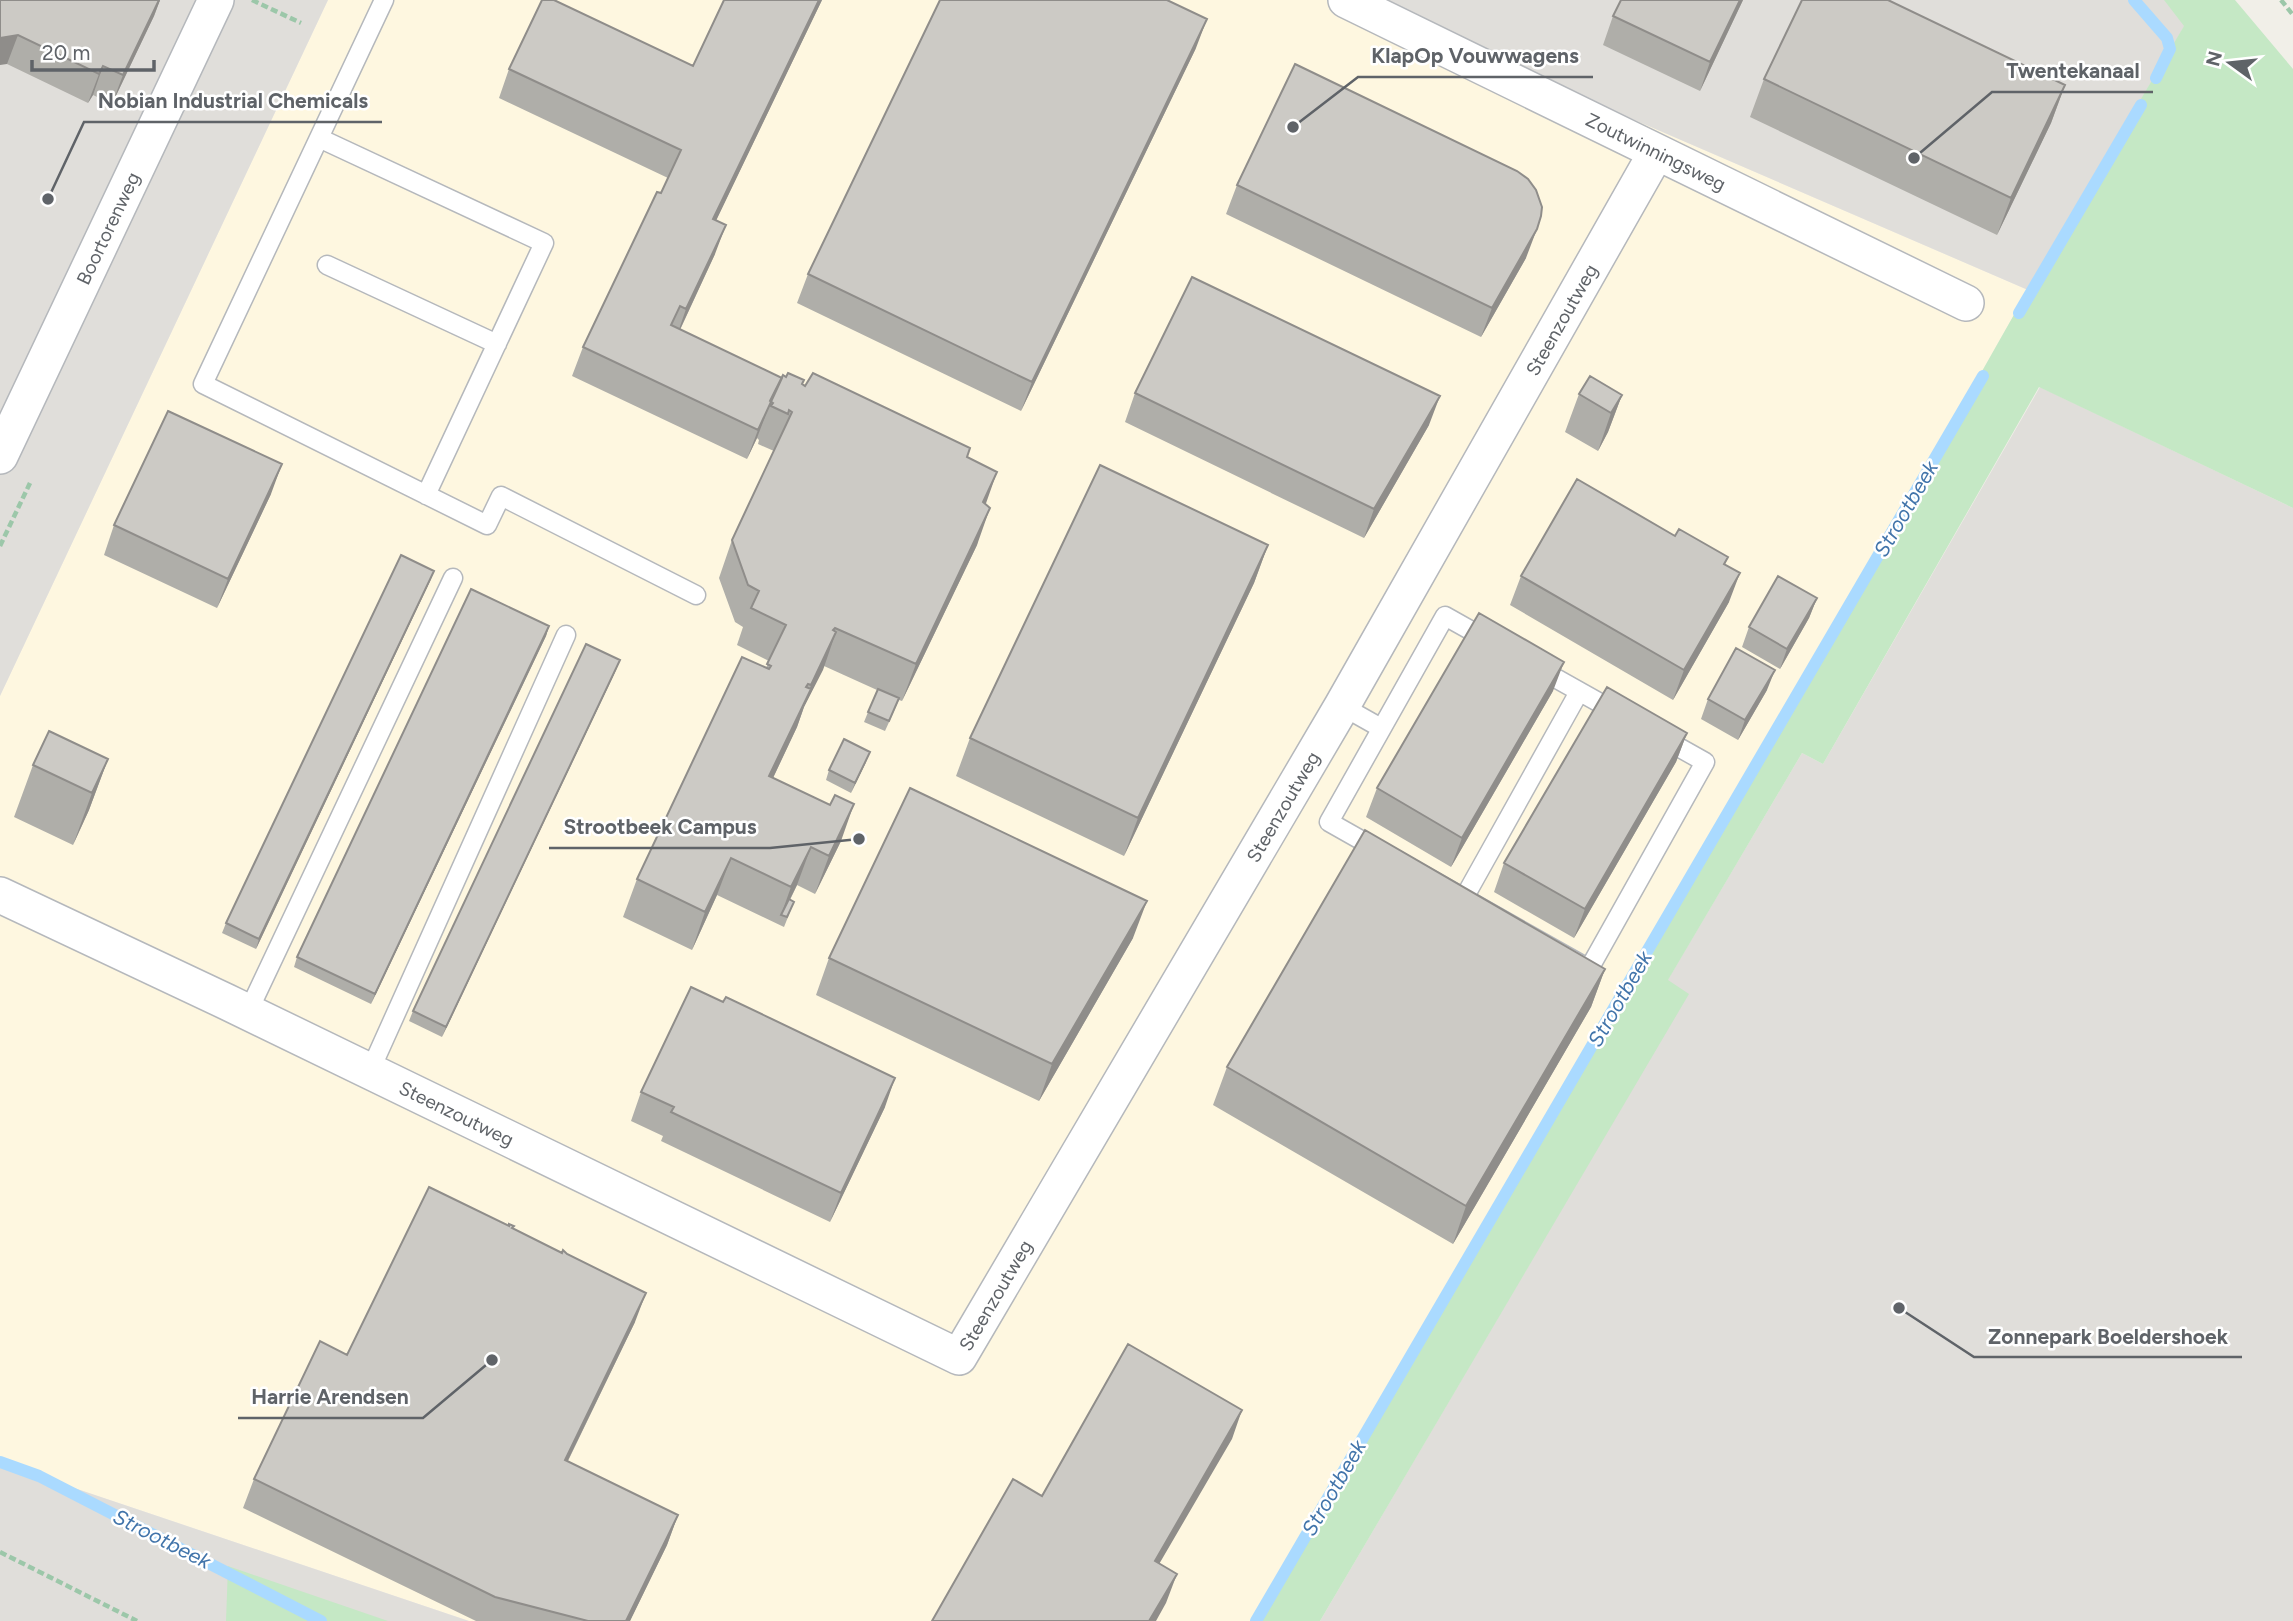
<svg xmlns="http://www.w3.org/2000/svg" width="2293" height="1621" font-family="Figtree,sans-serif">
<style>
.commercial{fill:#fef7e0}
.industrial{fill:#e0deda}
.green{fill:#c5e8c5}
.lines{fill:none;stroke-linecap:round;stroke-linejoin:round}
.stream{stroke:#aadaff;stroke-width:12}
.service-casing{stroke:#b5b8bc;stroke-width:21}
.minor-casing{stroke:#b5b8bc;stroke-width:38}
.path{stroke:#9cc7a9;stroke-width:4.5;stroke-dasharray:7 3.5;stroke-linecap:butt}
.service{stroke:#fff;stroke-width:18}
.minor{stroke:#fff;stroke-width:35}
.wall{fill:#afaea9}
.shaded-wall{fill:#8f8d8a}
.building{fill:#cccac5;stroke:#8f8d8a;stroke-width:2}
.labels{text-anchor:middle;stroke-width:5;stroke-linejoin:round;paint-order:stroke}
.street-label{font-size:19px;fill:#5f6368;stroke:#fff}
.water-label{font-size:21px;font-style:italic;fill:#4174aa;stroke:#fff}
.leader{fill:none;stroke:#5f6368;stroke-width:2.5}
.callout-dot{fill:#5f6368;stroke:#fff;stroke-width:2.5}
.callout-label{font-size:21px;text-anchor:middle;font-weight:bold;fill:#5f6368;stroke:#fff;stroke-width:5;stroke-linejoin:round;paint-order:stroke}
</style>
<rect width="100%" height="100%" fill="#f1efe8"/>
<path class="commercial" d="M328 0H1357L2028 290 1636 982 1257 1621H469L0 1463V696Z"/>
<path class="industrial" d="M0 0H328L0 696Z
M1357 0H2179L2185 25 2028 290Z
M2040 387 2293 508V1621H1320L1688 994 1667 981 1802 753 1823 764Z
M0 1463 469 1621H0Z"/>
<path class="green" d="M2164 0H2235L2293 69V508L2039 387 1823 764 1802 753 1668 980 1689 994 1320 1621H1257L1636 982 2028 290 2184 26Z
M228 1566 388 1621H226Z"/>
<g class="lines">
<path class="stream" d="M2134 0 2167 38 2170 49 2156 78
M2019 313 2141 105
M0 1462 39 1476 321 1621
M1256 1621 1983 376"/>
<g class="service-casing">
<path id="service" d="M384 0 203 384 487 525 501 496 696 595
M319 138 544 243 426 495
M327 265 497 344
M1445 616 1705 762 1589 969 1329 822Z
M1342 706 1381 728
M1464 898 1579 692
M248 1012 453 578
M370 1071 566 635"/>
</g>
<g class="minor-casing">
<g id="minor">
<path id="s1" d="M1346 0 1966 303"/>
<path id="s2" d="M0 456 216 0"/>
<path id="s3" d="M0 895 227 1002 959 1357 1342 706 1656 153"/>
</g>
</g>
<path class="path" d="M252 0 301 23
M2281 0 2293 15
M0 546 30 483
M0 1552 137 1621"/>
<use href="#service" class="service"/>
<use href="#minor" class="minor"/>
</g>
<path class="wall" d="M0 0H160L154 16 112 104 93 95 88 103 7 64Z
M724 0H822L716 220 715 254 680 330 782 378 802 384 967 457 985 504 977 545 902 701 899 700 885 731 864 722 877 690 824 666 804 707 797 727 773 778 841 841 815 894 797 885 790 900 794 902 784 927 717 895 692 950 623 917 637 879 766 668 769 661 737 645 743 627 735 622 719 578 732 540 774 451 758 444 759 440 757 438 747 459 572 376 583 347 668 178 499 98 509 69 693 66Z
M1621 0H1743L1700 91 1603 45 1613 16Z
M1196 48 1021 411 797 303 808 274Z
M1764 79 2065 85 2051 123 1997 235 1750 117Z
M1237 185 1526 258 1481 337 1226 214Z
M1135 393 1429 425 1364 538 1125 422Z
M1579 394 1622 395 1608 432 1598 451 1565 432Z
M271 494 217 608 104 555 114 525Z
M1675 536 1728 557 1725 565 1729 602 1673 700 1510 605 1521 576Z
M1268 545 1254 583 1124 856 956 776 970 738Z
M434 571 430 581 256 949 222 933 226 923Z
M1817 598 1809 618 1780 669 1742 647 1749 627Z
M549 626 546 636 371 1004 294 967 297 957Z
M616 670 442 1037 409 1021 413 1011Z
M1767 690 1738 740 1701 719 1708 699Z
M1553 691 1451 867 1366 817 1377 788Z
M1687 733 1676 762 1574 938 1494 892 1504 863Z
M108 759 89 810 73 845 14 817 33 765Z
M866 762 851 793 826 780 829 770Z
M1133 938 1039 1101 816 995 829 958Z
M1605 969 1591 1007 1453 1244 1213 1105 1227 1067Z
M723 1002 885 1107 830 1222 661 1141 663 1136 631 1121 641 1092Z
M513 1229 635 1322 568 1461 678 1515 667 1545 630 1621H476L243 1508 254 1479Z"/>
<path class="shaded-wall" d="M159 0H160L154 16 112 104 123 75Z
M819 0H822L703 248 713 219Z
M1740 0H1743L1700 91 1710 62Z
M1207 19 1196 48 1021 411 1032 382Z
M18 35 7 64 0 65V38Z
M103 66 93 95 88 103 99 74Z
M2065 85 2051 123 1997 235 2011 198Z
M726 225 715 254 676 338 686 309Z
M1537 229 1526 258 1481 337 1492 308Z
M1622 395 1608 432 1598 451 1611 413Z
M1440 396 1429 425 1364 538 1374 509Z
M768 409 757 438 747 459 758 430Z
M282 464 271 494 217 608 228 579Z
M997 472 984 509 983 502Z
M990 508 977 545 902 701 916 664Z
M1268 545 1254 583 1124 856 1138 818Z
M434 571 430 581 256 949 259 939Z
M1740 573 1729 602 1673 700 1684 670Z
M1817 598 1809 618 1780 669 1787 649Z
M549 626 546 636 371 1004 375 994Z
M836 632 823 670 804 707 797 727 756 814 769 776 804 705 811 685Z
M620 660 616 670 442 1037 446 1027Z
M1564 662 1553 691 1451 867 1462 838Z
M1775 670 1767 690 1738 740 1745 720Z
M1687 733 1676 762 1574 938 1585 909Z
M870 752 866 762 851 793 855 783Z
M108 759 89 810 73 845 92 793Z
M854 804 841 841 815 894 829 856Z
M811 847 797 885 782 915H781L791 887Z
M731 858 717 895 692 950 705 912Z
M1147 901 1133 938 1039 1101 1052 1064Z
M1605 969 1591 1007 1453 1244 1466 1206Z
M895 1078 885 1107 830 1222 841 1193Z
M646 1293 635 1322 554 1489 565 1460Z
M1242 1410 1232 1439 1144 1590 1155 1561Z
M678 1515 667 1545 630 1621H626Z
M1177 1574 1166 1603 1156 1621H1149Z"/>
<path class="building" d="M0 0H159L123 75 103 66 99 74 18 35 0 38Z
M542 0H554L693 66 724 0H819L713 219 726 225 686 309 680 306 671 325 782 378 758 430 583 347 657 192 661 193 681 150 509 69Z
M940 0H1167L1207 19 1032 382 808 274Z
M1621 0H1740L1710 62 1613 16Z
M1802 0H1888L2065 85 2011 198 1764 79Z
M1295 64 1517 171 1528 179 1536 190 1542 207 1541 216 1537 229 1492 308 1237 185Z
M1192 277 1440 396 1374 509 1135 393Z
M788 373 804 380 802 384 805 386 813 373 970 448 967 457 997 472 983 502 990 508 916 664 835 628 833 630 836 632 811 685 808 684 806 687 811 689 769 776 830 805 835 795 854 804 829 856 811 847 791 887 731 858 705 912 637 879 742 657 769 669 771 666 767 664 786 625 751 608 759 591 748 585 732 540 792 412 789 410 788 414 771 406 773 403 770 401 783 375 786 377Z
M1590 376 1622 395 1611 413 1579 394Z
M168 411 282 464 228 579 114 525Z
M1100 465 1268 545 1138 818 970 738Z
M1577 479 1675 536 1679 529 1728 557 1724 564 1740 573 1684 670 1521 576Z
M401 555 434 571 259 939 226 923Z
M1778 576 1817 598 1787 649 1749 627Z
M471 589 549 626 375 994 297 957Z
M1479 613 1564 662 1462 838 1377 788Z
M586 644 620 660 446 1027 413 1011Z
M1736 648 1775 670 1745 720 1708 699Z
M1607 687 1687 733 1585 909 1504 863Z
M878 689 899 698 889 721 868 712Z
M49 731 108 759 92 793 33 765Z
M844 739 870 752 855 783 829 770Z
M910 788 1147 901 1052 1064 829 958Z
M1365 830 1605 969 1466 1206 1227 1067Z
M789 899 794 902 787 917 781 915Z
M691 987 723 1002 726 997 895 1078 841 1193 671 1112 674 1107 641 1092Z
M429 1187 509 1226V1224L514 1226 512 1228 562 1253 563 1250 567 1254 646 1293 565 1460 678 1515 626 1621H588L495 1597 254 1479 320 1341 347 1355Z
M1128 1344 1242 1410 1155 1561 1177 1574 1149 1621H932L1013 1479 1042 1496Z"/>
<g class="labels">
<g class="street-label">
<text dy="7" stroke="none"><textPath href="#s1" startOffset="345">Zoutwinningsweg</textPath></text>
<text dy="7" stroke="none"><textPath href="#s2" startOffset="252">Boortorenweg</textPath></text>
<text dy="7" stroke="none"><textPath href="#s3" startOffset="2264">Steenzoutweg</textPath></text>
<text dy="7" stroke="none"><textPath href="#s3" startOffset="1703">Steenzoutweg</textPath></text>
<text dy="7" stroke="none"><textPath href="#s3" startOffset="506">Steenzoutweg</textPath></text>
<text dy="7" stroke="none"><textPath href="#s3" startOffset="1136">Steenzoutweg</textPath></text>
</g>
<g class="water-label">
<text transform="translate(1906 509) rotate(-60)" y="7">Strootbeek</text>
<text transform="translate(1620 999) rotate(-60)" y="7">Strootbeek</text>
<text transform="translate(1334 1488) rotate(-60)" y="7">Strootbeek</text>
<text transform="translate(162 1539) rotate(27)" y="7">Strootbeek</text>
</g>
</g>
<path class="leader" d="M1293 127L1358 77H1593M1914 158L1992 92H2153M48 199L84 122H382M859 839L770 848H549M1899 1308L1974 1357H2242M492 1360L423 1418H238"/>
<g class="callout-dot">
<circle cx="1293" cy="127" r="7"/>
<circle cx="1914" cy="158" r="7"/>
<circle cx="48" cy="199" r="7"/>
<circle cx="859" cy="839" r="7"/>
<circle cx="1899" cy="1308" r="7"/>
<circle cx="492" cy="1360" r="7"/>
</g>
<g class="callout-label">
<text x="1475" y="63">KlapOp Vouwwagens</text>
<text x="2073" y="78">Twentekanaal</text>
<text x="233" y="108">Nobian Industrial Chemicals</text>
<text x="660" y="834">Strootbeek Campus</text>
<text x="2108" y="1344">Zonnepark Boeldershoek</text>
<text x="330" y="1404">Harrie Arendsen</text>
</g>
<g transform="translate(2230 63) rotate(285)" stroke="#ffffff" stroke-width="5" paint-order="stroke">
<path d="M0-5L12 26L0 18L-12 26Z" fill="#5f6368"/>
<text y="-10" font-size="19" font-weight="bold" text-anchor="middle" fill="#5f6368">N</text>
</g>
<path d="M32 60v10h122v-10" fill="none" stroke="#5f6368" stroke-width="3.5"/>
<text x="42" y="60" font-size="21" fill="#5f6368" stroke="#ffffff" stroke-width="5" paint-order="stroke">20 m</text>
</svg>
